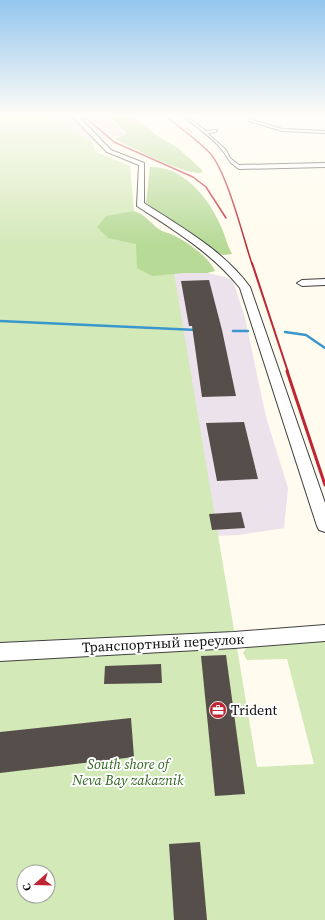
<svg xmlns="http://www.w3.org/2000/svg" width="325" height="920" font-family="'Source Serif 4',serif">
<style>
.industrial{fill:#ebe2ec}
.green{fill:#d3e9b8;fill-rule:evenodd}
.forest{fill:#b7da97}
.lines{fill:none;stroke-linecap:round;stroke-linejoin:round}
.stream{stroke:#3a97cd;stroke-width:2.5}
.building{fill:#564e4a}
.lane-casing{stroke:#404040;stroke-width:2}
.street-casing{stroke:#404040;stroke-width:2}
.path{stroke:#2f2f2f;stroke-width:1;stroke-dasharray:2 1;stroke-linecap:butt}
.lane{fill:#fff;fill-rule:evenodd}
.street{fill:#fff;fill-rule:evenodd}
.rail-far2{stroke:#bd2632;stroke-width:1.5}
.rail-far1{stroke:#bd2632;stroke-width:2}
.rail{stroke:#bd2632;stroke-width:3}
.labels{text-anchor:middle;stroke-width:4;stroke-linejoin:round;paint-order:stroke}
.near-street-label{font-size:14px;fill:#0d0d0d;stroke:#fff}
.near-poi-label{font-size:14px;fill:#0d0d0d;stroke:#fff;text-anchor:start}
.near-park-label{font-size:14px;font-style:italic;fill:#2f651e;stroke:#fff}
</style>
<rect width="100%" height="100%" fill="#fffbee"/>
<path class="industrial" d="M56 116H107L126 135 91 141 71 131Z
M186 273H207L225 277 233 281 245 318 266 417 288 488 284 528 239 535 183 537 152 276Z"/>
<path class="green" d="M0 116H56L71 131 91 141 96 152 130 166 134 211 131 212 169 243 257 767 314 764 287 659 247 660 243 653 248 645 273 646 305 642H325V920H0ZM24 872H48V896H24Z"/>
<path class="forest" d="M110 116H132L156 135 178 148 202 170V173C181 174 136 149 115 139L127 134Z
M150 167C185 166 211 201 223 231 226 239 228 247 232 254L223 255 215 252 146 203Z
M134 211C147 215 151 225 162 231 164 232 168 233 171 234 185 240 209 257 215 271L207 273H186L152 276 137 268 136 244 108 238 97 227 106 216Z"/>
<g class="lines">
<path class="stream" d="M0 321 197 330
M233 331H248
M285 332 306 335 325 348"/>
</g>
<path class="building" d="M209 280 222 330 236 396 202 397 192 326H189L181 281Z
M244 422 258 479 217 481 206 423Z
M241 512 245 528 212 530 209 514Z
M226 655 245 794 215 796 201 656Z
M161 664 162 683 104 684 105 666Z
M131 718 134 757 0 773V732Z
M200 842 207 920H174L169 844Z"/>
<g class="lines">
<g class="lane-casing">
<path id="lane" d="M184 116H187L206 131 217 130 216 132 207 133 226 150 230 158 240 166V168C231 166 228 158 223 151 213 137 196 128 184 116Z
M253 116H256L252 120 282 129 325 131V133L282 131 249 121Z"/>
</g>
<g class="street-casing">
<path id="street" d="M72 116H78L111 150 144 163V203C181 227 224 251 250 287L325 503V532L319 530 317 526 240 288C212 253 174 230 137 206L139 165 107 152Z
M325 163V167L239 169 236 167 239 165Z
M325 279V285L302 286 297 283 302 280Z
M325 625V641L234 648 0 661V643L234 632Z"/>
</g>
<path class="path" d="M186 128 192 132"/>
<use href="#lane" class="lane"/>
<use href="#street" class="street"/>
<path class="rail-far2" d="M84 116 114 142 193 177 206 187 226 218
M166 116C180 128 196 139 209 152 227 171 243 237 252 264"/>
<path class="rail-far1" d="M252 263 288 372"/>
<path class="rail" d="M287 371 325 485"/>
</g>
<linearGradient id="sky" x2="0" y2="1"><stop stop-color="#93c5ee"/><stop offset="0.47" stop-color="#fffdf7"/><stop offset="1" stop-color="#fffdf7" stop-opacity="0"/></linearGradient>
<rect width="325" height="245" fill="url(#sky)"/>
<defs>
<g id="office-disc" transform="scale(0.9)"><circle r="9.5" fill="#bd2632" stroke="#fff"/><path d="M-6-3h4V-5.5h4V-3h4V5H-6ZM-1-4.5V-3h2v-1.5ZM-6 0V1H6V0Z" fill="#fff"/></g>
</defs>
<g fill-rule="evenodd">
<use href="#office-disc" x="218" y="710"/>
</g>
<g class="labels">
<g class="near-street-label">
<text transform="translate(163 643) rotate(-3)" y="5">Транспортный переулок</text>
</g>
<g class="near-poi-label">
<text x="231" y="715">Trident</text>
</g>
<g class="near-park-label">
<text x="128" y="769">South shore of<tspan x="128" dy="16">Neva Bay zakaznik</tspan></text>
</g>
</g>
<g transform="translate(36 884) rotate(250)"><circle r="19" fill="#ffffff" stroke="#9e9e9e"/>
<path d="M0-3L7 15L0 10L-7 15Z" fill="#bd2632"/>
<text y="-6" font-size="11" font-weight="bold" text-anchor="middle" fill="#0d0d0d">С</text>
</g>
</svg>
